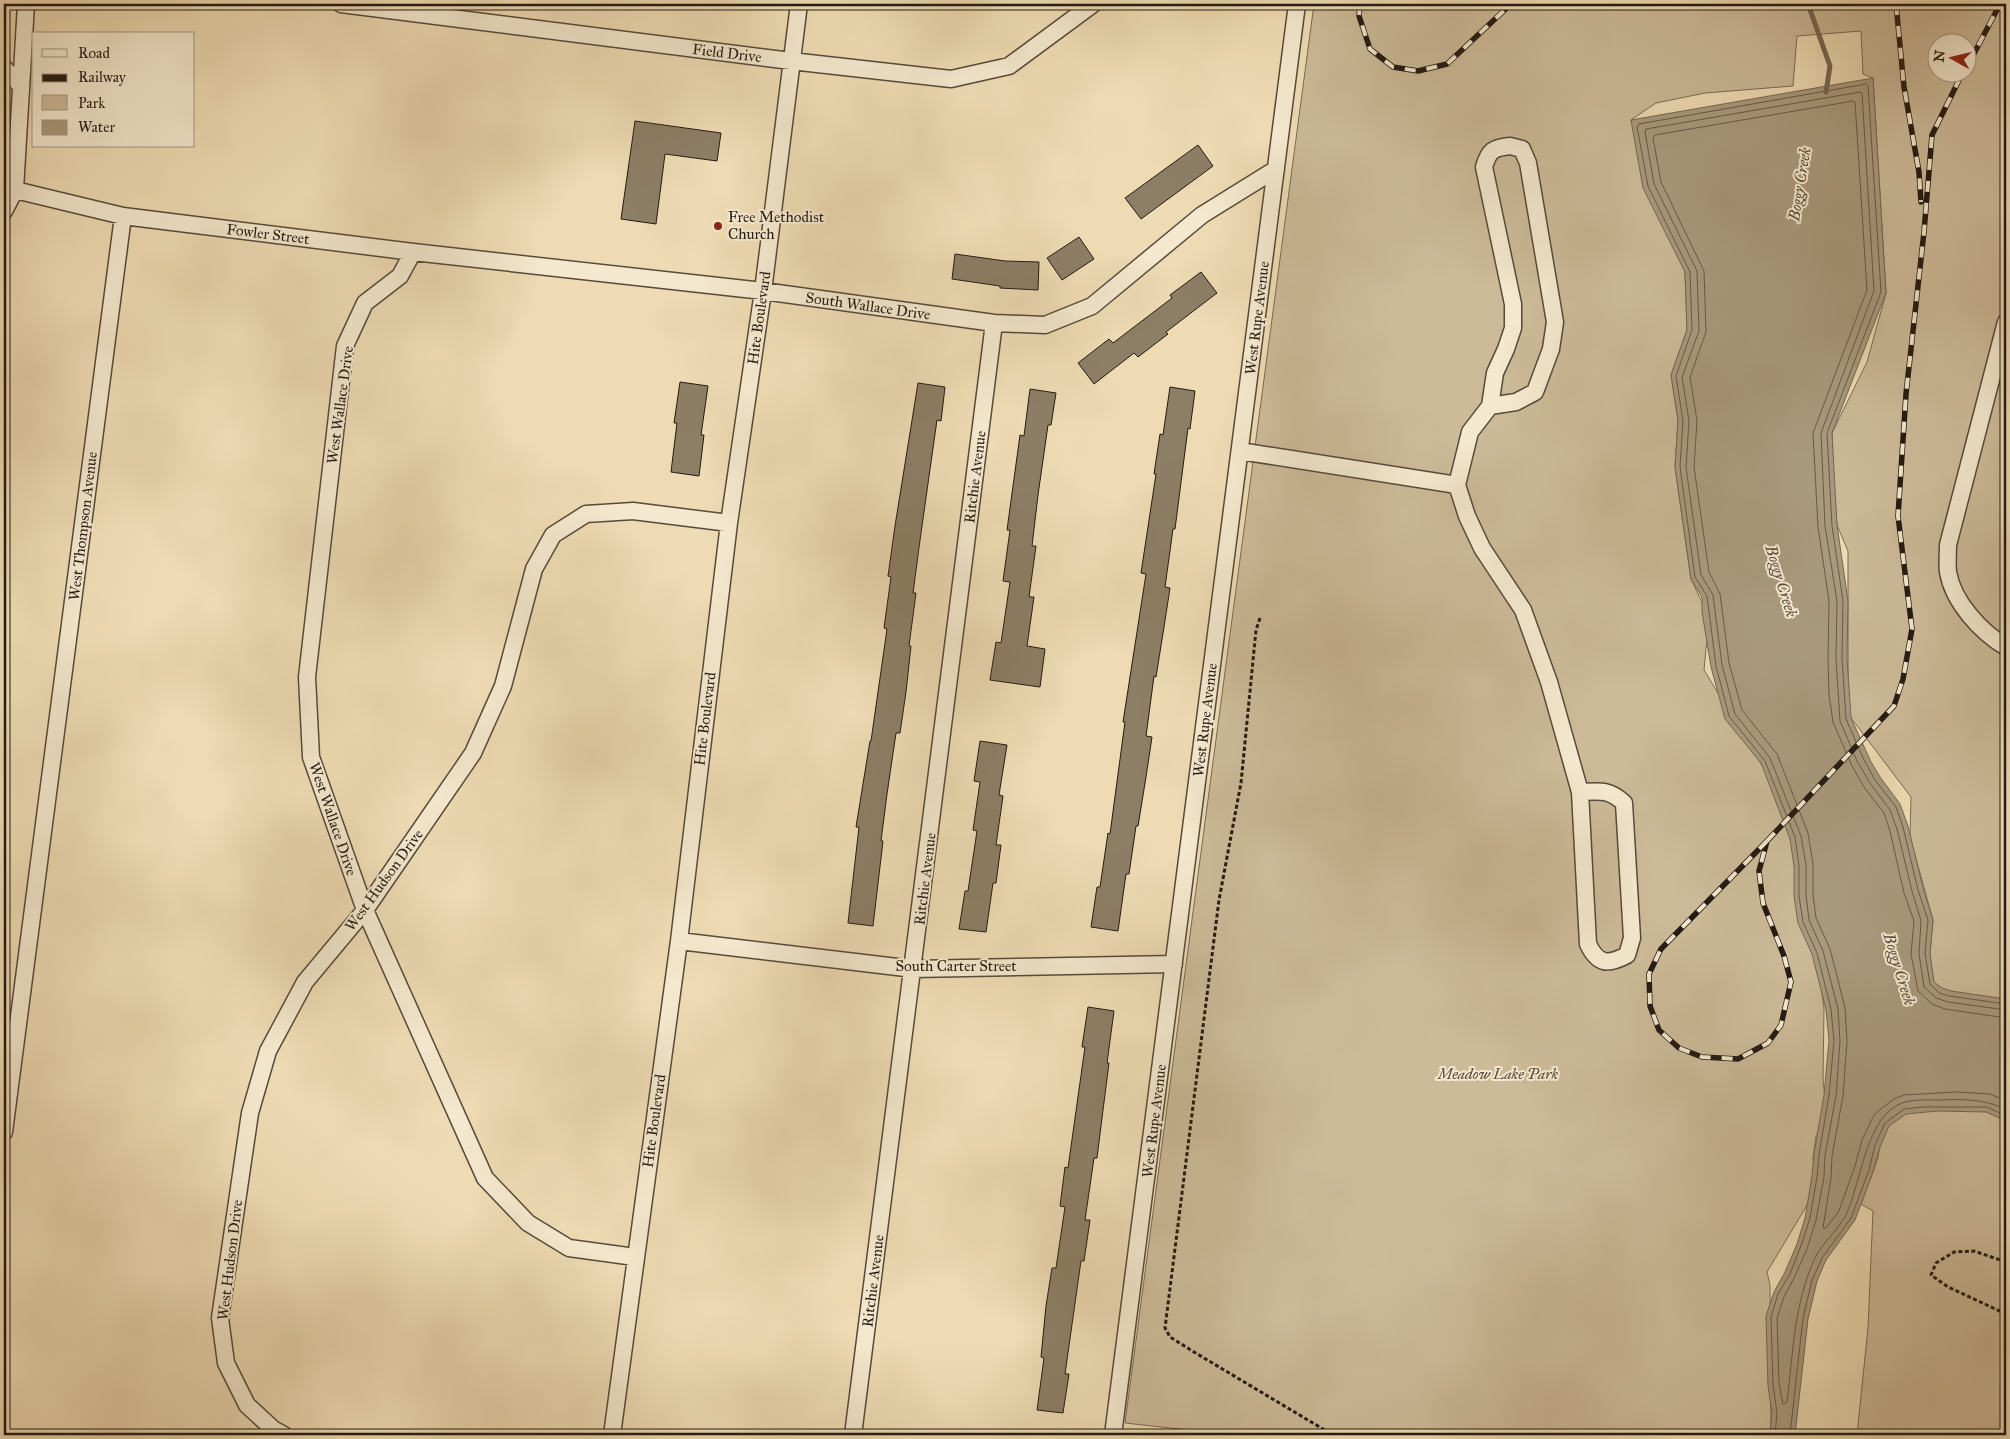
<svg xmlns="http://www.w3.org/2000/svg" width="2010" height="1439" font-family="'IM FELL Great Primer',serif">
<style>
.green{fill:#ccba98;stroke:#786a56;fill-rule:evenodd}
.water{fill:#a9997d;stroke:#746653}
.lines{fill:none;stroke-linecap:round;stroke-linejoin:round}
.shore{stroke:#665a48;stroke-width:1}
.stream{stroke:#746653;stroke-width:5}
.building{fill:#8d7e66;stroke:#241a13}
.minor-casing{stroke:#564a3b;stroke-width:19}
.path{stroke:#241a13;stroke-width:3;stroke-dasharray:4 2.5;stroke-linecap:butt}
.minor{stroke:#f4e8ce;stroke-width:16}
.rail-casing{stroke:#241a13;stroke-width:5.5}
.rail{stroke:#f4e8ce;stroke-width:4;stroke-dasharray:11;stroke-linecap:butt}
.poi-dot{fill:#8f2418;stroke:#f4e8ce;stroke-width:2}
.labels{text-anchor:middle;stroke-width:4;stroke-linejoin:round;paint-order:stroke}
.street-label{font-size:15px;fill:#241a13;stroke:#f4e8ce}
.poi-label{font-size:15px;fill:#241a13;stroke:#f4e8ce;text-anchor:start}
.park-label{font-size:15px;font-style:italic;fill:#564a3b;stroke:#f4e8ce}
.water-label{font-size:16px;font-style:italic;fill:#594d3d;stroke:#f4e8ce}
</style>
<rect width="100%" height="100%" fill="#eedbb3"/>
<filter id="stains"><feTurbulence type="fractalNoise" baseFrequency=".004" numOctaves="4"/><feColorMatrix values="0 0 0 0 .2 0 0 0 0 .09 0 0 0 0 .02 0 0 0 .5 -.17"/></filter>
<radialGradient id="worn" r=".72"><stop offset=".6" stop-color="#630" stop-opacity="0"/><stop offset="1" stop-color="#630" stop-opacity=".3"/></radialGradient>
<path class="green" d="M1314 4H2006V1435H1857L1868 1328 1873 1211 1861 1204 1878 1158 1883 1120 1931 979 1929 963 1933 920 1910 837 1911 797 1848 714V551L1837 525 1833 480 1832 433 1867 362 1886 293 1873 78 1863 74 1861 31 1797 36 1793 86 1705 93 1656 103 1631 120 1661 217 1685 272 1687 330 1671 375 1678 420 1675 467 1691 579 1709 617 1704 670 1783 800 1812 923 1824 1008 1823 1080 1827 1117 1816 1136 1813 1158 1817 1184 1806 1207 1767 1272 1770 1285 1771 1435H1233L1125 1423ZM1938 42H1968V72H1938Z"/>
<path class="water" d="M1873 78 1886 293 1832 433 1837 525 1848 601 1847 658 1851 718 1871 762 1880 777 1900 804 1908 826 1923 888 1933 920 1930 953 1934 982 1942 988 1951 991 2006 999V1121L1986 1112 1938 1111 1906 1114 1889 1126 1880 1147 1873 1172 1855 1220 1826 1260 1817 1281 1808 1319 1795 1435H1770L1772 1413 1768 1386 1766 1316 1774 1292 1785 1272 1797 1244 1805 1218 1812 1176 1814 1154 1824 1095 1829 1040 1826 1010 1812 954 1798 923 1794 896V866L1790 839 1761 763 1725 719 1711 667 1702 612V597L1691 579 1675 467 1678 420 1671 375 1687 330 1685 272 1643 188 1631 120Z"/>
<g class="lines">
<path class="shore" d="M2006 1010 1948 1002 1936 998 1924 987 1919 954 1921 921 1912 891 1897 829 1890 810 1870 783 1857 761 1840 721 1836 658 1837 601 1825 526 1821 433 1874 291 1862 93 1860 92 1646 129 1645 132 1654 184 1697 271 1699 331 1682 377 1689 421 1686 467 1701 575 1713 595 1722 665 1735 714 1770 758 1801 836 1806 865V895L1809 920 1823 951 1838 1009 1840 1041 1836 1096 1825 1155 1824 1177 1816 1220 1807 1249 1795 1276 1784 1297 1777 1318 1779 1384 1783 1404 1787 1402C1793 1354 1794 1303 1815 1258 1823 1242 1838 1230 1846 1215 1861 1183 1866 1116 1902 1103 1913 1099 1928 1100 1940 1100 1964 1099 1983 1099 2006 1109
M2006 1018 1945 1009 1932 1004 1918 991 1911 954 1914 921 1904 893 1890 831 1884 813 1864 787 1851 764 1833 722 1829 695 1828 659 1829 601 1818 527 1813 433 1867 290 1855 102 1853 101 1655 135 1653 138 1661 182 1704 271 1706 332 1690 377 1697 421 1694 467 1709 572 1720 594 1729 663 1742 710 1777 754 1808 833 1813 864V895L1816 918 1830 949 1845 1008 1847 1041 1843 1096 1832 1156 1831 1178 1823 1228H1826L1839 1211 1855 1166 1862 1140 1873 1117 1878 1111 1894 1099 1904 1095 1956 1092 1990 1094 2006 1101
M1775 1435 1777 1413 1773 1385 1771 1317 1778 1294 1790 1274 1801 1246 1810 1218 1817 1177 1819 1155 1829 1095 1834 1041 1831 1009 1817 953 1803 922 1799 896V866L1795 837 1765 761 1729 716 1716 666 1707 596 1695 577 1680 467 1683 421 1676 376 1692 330 1690 272 1648 186 1637 127 1639 124 1866 84 1868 86 1881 292 1827 433 1832 526 1843 601 1842 658 1846 719 1863 758 1875 780 1896 807 1903 827 1918 890 1928 920 1925 953 1930 984 1939 993 1949 996 2006 1004
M1790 1435 1803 1318 1812 1280 1822 1258 1851 1218 1869 1170 1875 1145 1885 1123 1904 1109 1923 1107H1987L2006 1116"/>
<path class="stream" d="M1808 4 1830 66 1826 92"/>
</g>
<path class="building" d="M635 121 721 133 717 161 665 154 656 224 621 219Z
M1198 145 1213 166 1141 219 1125 198Z
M1079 237 1094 259 1062 280 1047 258Z
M955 254 1005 261 1039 262 1038 290 1000 288V286L952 279Z
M1201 272 1217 293 1166 332 1168 334 1138 357 1134 353 1094 384 1078 363 1109 339 1113 343 1172 298 1170 295Z
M680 382 708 386 701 435H704L699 476 671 472 677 423H674Z
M918 383 945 387 941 421 937 420 920 540 913 593H916L909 646H911L906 692 900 733H896L887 794 881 841H883L873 926 848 923 859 827H856L870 741H871L887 629 884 628 891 577 888 576 895 526Z
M1170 387 1195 391 1190 429 1188 428 1175 529H1173L1165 587 1170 588 1164 627 1156 677 1154 676 1146 736 1152 737 1146 777 1138 826H1136L1129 874H1126L1118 931 1091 927 1097 887H1100L1108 833 1110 834 1125 722H1123L1146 574 1141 573 1156 474H1154L1160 434 1163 435Z
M1030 389 1056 393 1051 425H1048L1038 495 1032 546H1036L1029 597H1034L1027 646 1045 649 1040 687 990 680 996 642 1001 643 1010 582 1003 581 1010 530H1007L1020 435 1024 436Z
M980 741 1007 745 999 795 1003 796 996 845H1001L996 883H993L986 932 959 929 965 891H968L977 831 973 830 980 782 974 781Z
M1088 1007 1114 1011 1107 1063H1109L1102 1118 1097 1158H1094L1085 1220H1090L1084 1261H1081L1065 1374H1069L1063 1413 1037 1410 1044 1358 1041 1357 1046 1306 1052 1268H1056L1065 1207 1060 1206 1065 1167 1068 1168 1085 1047H1082Z"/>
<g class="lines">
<g class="minor-casing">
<path id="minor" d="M341 4 791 61 951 79 1009 66 1093 4
M4 68 21 86
M1510 146 1522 149 1528 163 1555 322 1551 349 1535 392 1516 402 1490 406 1495 373 1506 349 1513 328V304L1484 167C1489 150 1493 148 1510 146Z
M4 211 15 190
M123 216 413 252 763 291 994 323 1045 325 1092 306 1202 215 1276 169
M413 252 400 276 365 303 345 346 307 677 311 757 365 910 485 1178 528 1223 569 1248 635 1257
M2006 322 1948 545C1948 553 1947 563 1948 572 1953 602 1981 632 2006 647
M1240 451 1457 485 1467 516 1482 548 1523 610 1549 682 1580 792 1588 944C1598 965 1608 965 1627 955L1632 938 1624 803C1609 789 1600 791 1580 792
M1457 485 1470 432 1490 406
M679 941 914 969 1174 964
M4 1132 123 216 15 190 26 4
M284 1435 273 1429 247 1405 226 1363 220 1318 250 1113 268 1051 305 982 365 910 473 753 503 686 534 569 553 535 586 514 633 511 729 523
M612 1435 679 941 729 523 763 291 799 4
M853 1435 994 323
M1113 1435 1297 4"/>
</g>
<path class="path" d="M1260 618 1256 630 1241 783 1219 900 1165 1328 1170 1337 1194 1352 1333 1435
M2006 1262 1974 1251 1954 1252 1936 1263 1931 1275 1948 1287 2006 1314"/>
<use href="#minor" class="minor"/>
<g class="rail-casing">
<path id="rail" d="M1360 4 1359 16 1370 49 1393 67 1418 71 1447 64 1511 4
M1896 4 1904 87 1919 172 1921 202
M1968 65 2000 4
M1767 841 1661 949 1649 974 1650 1006 1659 1030 1679 1048 1702 1057 1738 1059 1768 1043 1781 1025 1791 982 1784 956 1763 903 1759 871 1767 841 1894 706 1903 679 1912 629 1898 516 1906 394 1924 232 1932 135 1963 72"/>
</g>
<use href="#rail" class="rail"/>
</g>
<circle class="poi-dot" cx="718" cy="226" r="5"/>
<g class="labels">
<g class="street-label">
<text transform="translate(727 53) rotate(7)" y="5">Field Drive</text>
<text transform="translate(268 234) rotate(7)" y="5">Fowler Street</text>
<text transform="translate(868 306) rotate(8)" y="5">South Wallace Drive</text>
<text transform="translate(759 318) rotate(-82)" y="5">Hite Boulevard</text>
<text transform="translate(1257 318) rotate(-83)" y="5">West Rupe Avenue</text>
<text transform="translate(340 405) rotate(-82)" y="5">West Wallace Drive</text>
<text transform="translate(975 477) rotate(-83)" y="5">Ritchie Avenue</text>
<text transform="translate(83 526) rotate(-83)" y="5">West Thompson Avenue</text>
<text transform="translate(705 719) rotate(-83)" y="5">Hite Boulevard</text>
<text transform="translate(1205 720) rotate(-83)" y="5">West Rupe Avenue</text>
<text transform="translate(333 819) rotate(71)" y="5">West Wallace Drive</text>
<text transform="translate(925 879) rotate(-83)" y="5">Ritchie Avenue</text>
<text transform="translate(384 880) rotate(-54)" y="5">West Hudson Drive</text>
<text x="956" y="971">South Carter Street</text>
<text transform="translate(654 1121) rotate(-82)" y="5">Hite Boulevard</text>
<text transform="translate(1154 1121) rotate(-83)" y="5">West Rupe Avenue</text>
<text transform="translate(230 1260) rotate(-83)" y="5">West Hudson Drive</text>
<text transform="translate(873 1281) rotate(-83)" y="5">Ritchie Avenue</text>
</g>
<g class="poi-label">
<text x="728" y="222">Free Methodist<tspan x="728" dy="17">Church</tspan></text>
</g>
<g class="park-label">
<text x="1498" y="1079">Meadow Lake Park</text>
</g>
<g class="water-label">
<text transform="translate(1799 184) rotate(-81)" y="6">Boggy Creek</text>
<text transform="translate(1782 581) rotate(73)" y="6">Boggy Creek</text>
<text transform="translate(1900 969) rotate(73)" y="6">Boggy Creek</text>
</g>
</g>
<rect width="2010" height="1439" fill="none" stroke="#eedbb3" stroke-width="20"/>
<rect x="5" y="5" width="2000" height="1429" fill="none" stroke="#241a13" stroke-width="2.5"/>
<rect x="10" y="10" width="1990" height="1419" fill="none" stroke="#241a13"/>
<rect x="32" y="32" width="162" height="115" fill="#f4e8ce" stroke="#a19683"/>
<rect x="42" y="49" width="25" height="8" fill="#f4e8ce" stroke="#a19683"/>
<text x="78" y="58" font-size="15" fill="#241a13">Road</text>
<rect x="42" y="74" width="25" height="8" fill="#241a13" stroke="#a19683"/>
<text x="78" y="82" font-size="15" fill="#241a13">Railway</text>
<rect x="42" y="95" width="25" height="15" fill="#ccba98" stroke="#a19683"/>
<text x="78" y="108" font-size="15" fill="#241a13">Park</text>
<rect x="42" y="120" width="25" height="15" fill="#a9997d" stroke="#a19683"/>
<text x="78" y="132" font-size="15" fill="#241a13">Water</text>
<g transform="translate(1952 58) rotate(278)"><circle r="24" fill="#f4e8ce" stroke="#a19683"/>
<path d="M0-4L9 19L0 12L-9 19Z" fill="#8f2418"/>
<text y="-8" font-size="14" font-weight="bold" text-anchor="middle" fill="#241a13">N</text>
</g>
<rect width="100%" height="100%" filter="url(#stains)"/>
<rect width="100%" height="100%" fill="url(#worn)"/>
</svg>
